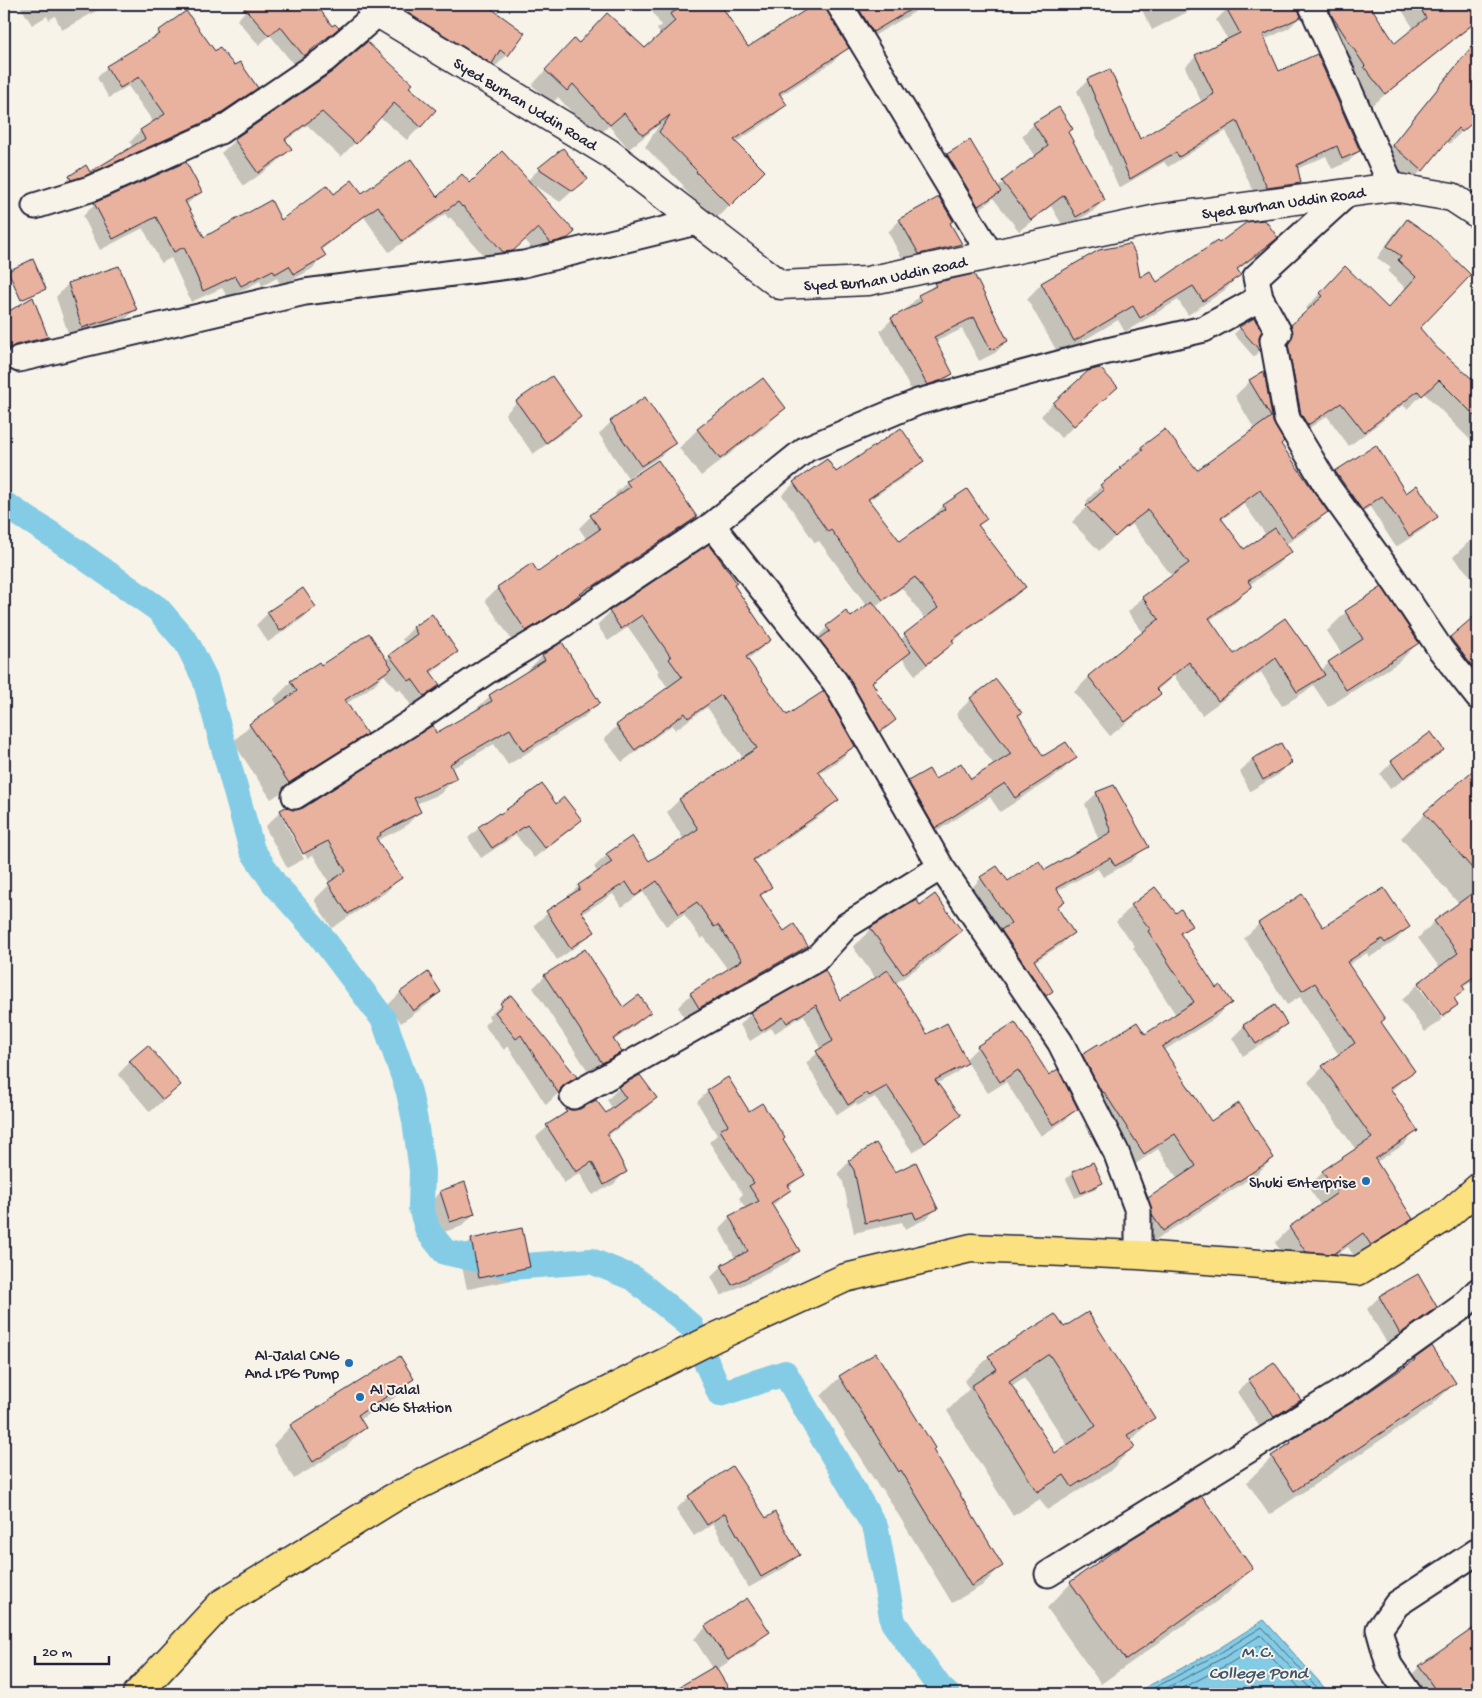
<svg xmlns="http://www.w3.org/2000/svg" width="1482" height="1698" font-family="'Gochi Hand',sans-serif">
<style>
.water{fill:#84cce5;stroke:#5d88a1}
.shadow{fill:#0003;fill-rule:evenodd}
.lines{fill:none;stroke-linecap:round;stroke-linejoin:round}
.shore{stroke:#49667f;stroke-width:1}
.canal{stroke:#84cce5;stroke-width:26}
.building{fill:#e9b29e;stroke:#22223b;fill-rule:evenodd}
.minor-casing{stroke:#22223b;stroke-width:29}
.tertiary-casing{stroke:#22223b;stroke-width:31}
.trunk-casing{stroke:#22223b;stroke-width:31}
.minor{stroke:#f7f3e8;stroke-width:25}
.tertiary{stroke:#f7f3e8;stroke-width:28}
.trunk{stroke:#fbe180;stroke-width:28}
.poi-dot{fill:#1f6fb2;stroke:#f7f3e8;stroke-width:2}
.labels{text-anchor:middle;stroke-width:4;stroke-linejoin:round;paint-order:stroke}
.street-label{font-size:16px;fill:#22223b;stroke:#f7f3e8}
.poi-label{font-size:16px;fill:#22223b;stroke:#f7f3e8;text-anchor:end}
.water-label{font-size:18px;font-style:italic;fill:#3f556e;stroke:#f7f3e8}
</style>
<rect width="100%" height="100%" fill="#f7f3e8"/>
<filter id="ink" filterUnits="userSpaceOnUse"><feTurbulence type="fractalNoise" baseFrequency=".02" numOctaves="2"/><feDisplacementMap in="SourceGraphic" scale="10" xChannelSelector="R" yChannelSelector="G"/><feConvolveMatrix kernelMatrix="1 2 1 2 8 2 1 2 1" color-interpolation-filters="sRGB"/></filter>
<g filter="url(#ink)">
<path class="water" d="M1264 1620 1330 1694H1133L1218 1649Z"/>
<path class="shadow" d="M19 4H109L62 30 55 16 49 20 47 16 32 25Z
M252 4H314L332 28H337L294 65 270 35 259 45 237 20Z
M360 4H483L523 33 507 55 492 70Z
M647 4H720L719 5 748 48 817 4H922L913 13 858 45 831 5H824L825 11 847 47 833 62 780 96 785 105 771 119 735 143 763 171 715 220 682 187 684 186 645 147 659 125 629 149 609 126 595 138 558 97 552 104 532 85 560 55 578 45 645 50 661 36 657 29 661 25Z
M1139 4H1203L1152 30Z
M1240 4H1294L1300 17 1289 28 1264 40 1278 73 1359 151 1348 162 1332 169 1326 156 1297 169 1300 183 1289 194 1256 198 1226 131 1168 167 1164 162 1119 188 1077 91 1088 80 1139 141 1202 103 1185 67 1196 56 1228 40 1216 20 1227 9Z
M1305 4H1373L1369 6 1395 44 1414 29 1398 4H1478V21L1372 105 1353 80Z
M159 32 215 52 234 67 257 87 246 98 201 129 73 186 59 188 70 177 90 174 133 148 130 142 140 131 154 123 128 86 109 98 97 78 107 67 149 42Z
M1478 38V106L1474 109 1478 113V116L1449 144 1446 140 1422 170 1410 182 1381 158Z
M333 73 408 87 421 126 407 140 380 117 341 157 307 125 285 141 290 149 276 163 244 186 221 153 235 140Z
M1034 124 1071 129 1067 133 1104 200 1092 212 1064 228 1051 206 1019 231 993 198 987 204 966 217 935 167 947 155 969 142 997 188 1035 157 1022 136Z
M539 169 586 179 560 202 530 182 574 232 561 244 538 255 525 240 499 263 491 264 450 217 449 219 445 214 389 252 364 217 321 250 324 256 312 269 281 286 277 278 262 286 260 281 228 298 222 288 191 302 171 258 161 263 143 228 100 250 83 216 95 204 201 192 186 205 203 239 281 222 334 196 362 194 437 198 470 185 527 181Z
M1478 190V204L1472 199Z
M900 220 949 223 961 244 949 256 906 266 888 232Z
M1407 220 1469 275 1406 289 1388 271 1391 268 1377 258 1396 231Z
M1276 237 1262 252 1236 271 1239 275 1225 290 1188 315 1178 300 1125 332 1118 320 1059 355 1027 299 1041 284 1100 251 1139 279 1156 284 1218 245Z
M119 268 135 309 123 322 70 339 56 297 68 284Z
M1331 282 1387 309 1418 328 1436 348 1471 380 1475 376 1478 379V448L1424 393 1407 409 1403 405 1349 446 1327 416 1293 439 1277 340 1309 310 1306 308Z
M935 284 1007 341 995 353 979 361 962 329 935 342 952 374 940 386 914 396 880 331 892 319 908 311 907 308 919 296 927 292Z
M32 299 47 337 37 347 4 355V358V316Z
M1240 328 1258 336 1259 352 1254 357 1234 334Z
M4 363 10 373 4 379Z
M1263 373 1272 422 1279 444 1327 512 1312 527 1285 545 1290 552 1275 567 1249 585 1250 587 1235 602 1209 621 1234 656 1285 620 1320 671 1329 663 1342 654 1327 631 1346 612 1381 589 1418 643 1399 662 1328 707 1313 685 1308 690 1282 706 1261 672 1202 715 1174 676 1156 691 1159 694 1144 709 1110 736 1074 692 1089 677 1143 633 1128 612 1143 597 1172 576 1132 524 1111 540 1099 551 1072 522 1089 505 1086 501 1101 486 1142 448 1165 431 1197 472 1255 430 1235 396 1250 381ZM1244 504 1266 535 1243 550 1221 520Z
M551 378 580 417 568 429 533 454 505 414 517 402Z
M1104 399 1061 438 1041 416 1053 403Z
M784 408 766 426 701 476 679 448 698 429Z
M611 422 674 443 662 455 628 478 599 434Z
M1375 447 1406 495 1436 517 1424 529 1396 547 1370 507 1349 521 1324 484 1336 472Z
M827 460 836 474 922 461 910 473 868 501 899 543 932 519V518L943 506 967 490 986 519 978 526 1024 587 1012 599 952 642 941 654 915 675 902 658 871 683 874 691 895 720 884 730 869 741 810 650 819 641 817 638 827 627 850 619 867 606 819 541 815 543 782 495 794 483ZM902 588 925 619 900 640 875 607Z
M627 482 696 517 684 529 580 599 579 597 513 642 485 600 498 588 537 574 587 540 579 528 591 516 617 498 615 494Z
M1478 533V582L1477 583 1453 557Z
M709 546 770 640 757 652 746 660 786 717 854 746 841 759 819 774 837 800 824 813 753 862 770 887 760 897 784 933 807 946 794 959 686 1020 678 1007 691 994 728 970 704 937 701 939 684 914 666 926 643 892 622 907 613 894 582 914 593 931 580 944 557 960 534 925 579 886 598 873 594 867 607 855 648 863 684 840 667 812 679 800 743 758 707 707 675 730 672 725 622 762 604 739 617 726 668 688 657 672 659 671 628 627 608 641 597 625 610 612Z
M315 607 302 619 268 642 256 625 268 613Z
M1478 615V692L1432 657 1451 638Z
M431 616 456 652 445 663 430 674 438 685 427 696 412 707 400 689 397 691 384 675 374 685 346 704 365 733 348 750 271 799 233 742 250 725 278 706 274 699 291 682 321 667 385 660 405 644 402 639 413 628Z
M561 644 598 703 583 718 508 765 494 744 451 769 455 778 440 794 416 804 420 811 405 827 376 841 400 878 385 893 332 928 314 900 330 884 313 855 307 858 288 823H285L304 859 287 868 265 827 281 811 286 808 295 812 303 809 436 735 474 711 490 696 528 672 527 671 542 656Z
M971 699 1017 716 1043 758H1075L1060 773 1000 812 990 797 920 842 894 797 909 782 971 781 995 766 956 714Z
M1281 745 1290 763 1278 775 1250 791 1240 772 1252 760Z
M1442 750 1430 762 1390 789 1380 774 1392 762Z
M1478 768V977L1462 988 1464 990 1453 1000 1457 1005 1440 1021 1425 1032 1402 1000 1417 985 1442 1018 1444 1017 1420 984H1417L1440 968 1418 938 1435 921 1459 904 1401 838 1425 814Z
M1097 793 1144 848 1132 861 1103 877 1098 869 1057 891 1064 901 1056 909 1072 933 1061 945 1034 962 1052 991 1040 1002 970 890 981 878 1008 883 1044 871 1099 841 1085 804Z
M555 806 580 820 570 830 534 858 516 835 481 858 468 838 479 828Z
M1132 906 1175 915 1190 926 1180 935 1216 990 1230 1003 1214 1019 1163 1051 1211 1123 1273 1158 1257 1174 1146 1246 1133 1215 1149 1199 1178 1179 1158 1149 1128 1169 1067 1071 1083 1055 1099 1047 1145 1036 1176 1015 1133 948 1135 946 1116 922Z
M920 907 961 931 942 950 895 984 926 1036 965 1060 978 1047 1015 1023 1049 1076 1076 1109 1064 1121 1041 1136 1006 1082 988 1093 967 1062 955 1074 936 1084 960 1115 948 1126 913 1153 875 1097 857 1106 856 1103 837 1115 806 1063 821 1050 804 1015 775 1033 771 1028 750 1041 740 1025 751 1013 839 1001 876 979 853 947 871 929Z
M1259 924 1323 929 1409 927 1394 942 1370 957 1367 953 1348 965 1380 1022 1413 1071 1391 1091 1416 1131 1402 1146 1375 1163 1412 1218 1397 1233 1356 1259 1348 1247 1318 1268 1292 1266 1275 1243 1290 1228 1321 1206 1308 1187 1323 1172 1356 1150 1308 1082 1323 1067 1339 1055 1300 997 1287 1005 1244 938Z
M427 974 440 991 428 1004 401 1023 388 1005 400 993Z
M545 976 623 1008 649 1012 637 1024 613 1041 620 1052 608 1064 590 1074 533 988Z
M511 997 575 1077 546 1105 508 1046 504 1050 484 1025 490 1019 488 1016Z
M1286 1024 1274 1036 1243 1056 1232 1038 1244 1026Z
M130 1062 180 1085 150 1112 118 1074Z
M619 1088 656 1098 644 1110 607 1136 625 1172 614 1184 592 1195 580 1173 564 1183 536 1137 567 1110 573 1112 580 1110 606 1114 613 1109 607 1100Z
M708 1091 748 1113 781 1140 803 1175 788 1188 789 1190 778 1201 772 1206 799 1250 788 1262 721 1296 711 1277 722 1266 735 1258 719 1228 730 1217 746 1209 739 1198 743 1194 709 1142 717 1135 697 1102Z
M1478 1115V1124L1474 1119Z
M849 1162 894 1174 937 1208 926 1219 905 1229 902 1222 854 1233 843 1182 838 1173Z
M1093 1164 1101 1183 1096 1189 1075 1198 1066 1179 1072 1173Z
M441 1192 474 1214 462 1226 438 1234 428 1204Z
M472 1240 529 1266 517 1279 467 1289 459 1253Z
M1417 1275 1436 1307 1423 1319 1388 1345 1367 1309 1379 1297Z
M1064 1329 1153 1418 1130 1442 1133 1447 1109 1472 1047 1510 1040 1499 1013 1516 947 1411 969 1389 964 1381 989 1357ZM1024 1378 1068 1446 1055 1454 1011 1387Z
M1415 1360 1455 1383 1430 1407 1269 1515 1247 1482 1272 1457 1290 1442 1361 1398 1410 1365Z
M1274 1363 1299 1400 1287 1412 1261 1429 1237 1392 1249 1380Z
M840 1377 931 1450 1001 1566 983 1585 952 1603 882 1488 880 1489 821 1396Z
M413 1379 394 1398 359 1420 365 1428 346 1447 294 1479 273 1445 291 1426Z
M732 1468 766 1519 799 1555 786 1567 748 1588 713 1524 694 1536 676 1509 689 1497Z
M1251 1569 1227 1594 1101 1684 1047 1608 1071 1583Z
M706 1627 768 1631 756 1644 716 1670 730 1694H669L713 1668 694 1639Z
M1478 1627V1694H1412L1404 1683 1419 1667Z"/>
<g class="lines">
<path class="shore" d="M1143 1694 1220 1653 1262 1627 1323 1694
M1155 1694 1223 1658 1261 1635 1315 1694
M1171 1694 1227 1665 1260 1645 1305 1694"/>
<path class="canal" d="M4 504 57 538 158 609 187 643 205 679 252 850 274 883 320 935 384 1020 409 1092 415 1121 422 1171 421 1208 428 1231 445 1252 512 1267 591 1261 633 1278 691 1326
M705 1359 720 1394 785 1373 876 1529 893 1622 940 1688 947 1694"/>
</g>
<path class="building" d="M241 4H316L332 26 335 24 339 28 304 56 280 26 269 36Z
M393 4H485L525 33 508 56 500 50 492 64Z
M688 4H720L748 47 815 4H825L827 11 849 48 779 93 787 105 734 140 765 171 730 206 696 172 697 171 659 132 670 115 643 135 624 113 610 125 573 84 567 91 545 70 574 39 579 43 607 13 645 48 675 21 670 14Z
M856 4H920L873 32Z
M1224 4H1297L1301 17 1263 35 1279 71 1317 54 1360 151 1342 159 1337 146 1297 165 1301 183 1267 188 1237 121 1179 157 1176 152 1130 179 1087 79 1110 69 1140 139 1214 94 1195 55 1240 33Z
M1327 4H1369L1395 43 1426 18 1418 4H1478V20L1385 94 1364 67 1365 66 1332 16Z
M186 11 215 51 219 47 234 65 240 62 258 88 213 118 85 176 71 180 69 176 86 165 90 172 145 139 140 130 165 114 139 77 120 88 106 66 160 34 158 31Z
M1478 39V118L1462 132 1458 128 1423 171 1392 145Z
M367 42 413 84 409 87 436 110 421 127 394 103 356 144 322 112 285 139 292 149 258 173 234 139 332 72Z
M1059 107 1073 129 1068 132 1105 200 1076 217 1064 195 1031 220 1002 181 1048 146 1033 123Z
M970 140 1001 192 978 206 947 154Z
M563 148 588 179 573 191 538 168Z
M502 151 575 232 568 238 551 243 538 228 513 251 503 252 463 206 462 207 458 202 402 241 378 206 321 248 326 256 294 274 289 266 275 274 273 270 241 286 235 276 203 291 184 247 174 252 156 217 113 239 94 203 186 162 202 192 185 201 204 237 271 200 281 220 327 185 334 194 352 180 362 193 411 159 437 197 462 174 470 183Z
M939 197 953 221 950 223 962 244 919 254 899 219Z
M1407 219 1430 235 1471 275 1420 328 1436 347 1478 384V419L1439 380 1422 396 1418 391 1364 432 1341 403 1308 425 1301 414 1288 344 1293 335 1291 325 1323 296 1320 293 1345 266 1388 308 1416 277 1398 260 1401 256 1387 246Z
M1265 220 1278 238 1237 269 1241 275 1203 301 1193 286 1140 318 1133 306 1074 341 1041 283 1099 250 1130 244 1136 255 1140 277 1150 271 1157 282 1217 241 1219 243 1247 222Z
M33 259 46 289 21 300 8 271Z
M119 266 137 310 82 328 68 283Z
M974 274 1008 341 991 350 974 317 934 337 953 374 939 381 927 385 891 318 921 302 918 295 936 286 934 283Z
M33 297 48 337 15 345 9 349 4 359V314Z
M1254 318 1262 331 1259 337 1261 352 1239 327Z
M1100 368 1118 387 1074 426 1053 403 1088 371Z
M1264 371 1273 422 1284 441 1281 444 1328 512 1292 537 1260 490 1221 518 1244 549 1275 528 1292 552 1248 581 1252 587 1209 618 1234 654 1285 618 1305 646 1306 645 1325 675 1297 692 1276 658 1218 701 1189 662 1156 689 1161 694 1125 722 1088 676 1159 619 1142 597 1189 563 1148 510 1128 525 1115 537 1086 506 1104 490 1100 485 1121 469 1119 468 1143 450 1141 447 1165 429 1197 470 1271 417 1249 380Z
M552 376 581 417 546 443 516 401Z
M763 378 786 408 720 459 697 429Z
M645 397 676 443 641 466 610 421Z
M901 428 924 461 868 499 900 541 945 509 943 505 967 489 987 519 978 525 1026 587 952 640 954 643 927 664 904 634 938 608 915 577 883 600 831 530 828 532 793 482 827 459 836 472Z
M1376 445 1406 493 1417 485 1438 517 1409 536 1382 496 1362 510 1335 471Z
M658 460 697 517 592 587 591 586 552 615 526 631 497 587 532 563 538 572 600 529 590 515 630 487 626 481Z
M709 544 737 583 734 585 771 640 746 657 787 715 824 691 855 746 818 771 839 800 753 860 772 887 760 895 784 931 794 924 808 946 699 1008 690 993 742 960 718 925 714 927 697 902 679 914 657 881 635 896 626 882 581 911 595 932 570 948 546 911 580 889 578 885 612 862 606 854 632 836 649 861 698 829 679 799 757 748 721 695 688 718 685 713 635 750 616 725 682 677 669 659 671 657 642 615 621 629 609 611Z
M1382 587 1419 643 1346 690 1328 662 1363 639 1345 611Z
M303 588 316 607 280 631 267 612Z
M872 601 911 652 872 682 877 690 876 691 896 720 880 732 847 675 819 639 830 631 826 626 846 611 851 617Z
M1478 613V674L1450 637Z
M432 614 458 652 430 671 440 685 424 696 412 679 409 681 389 655 417 634 413 627Z
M369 633 392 668 345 700 367 734 289 783 249 724 297 691 290 681 319 662 321 665Z
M562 642 600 703 523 751 510 729 450 764 457 779 414 798 421 812 380 833 381 835 376 838 402 878 348 914 328 883 346 871 328 841 303 854 280 810 286 807 295 810 303 808 433 725 436 733 492 701 489 695 545 660 542 655Z
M996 679 1022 713 1018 715 1043 756 1066 742 1077 758 1015 798 1005 783 935 828 908 781 929 769 935 779 961 763 971 779 1011 754 970 698Z
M1431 732 1444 750 1403 778 1391 761Z
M1281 743 1292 763 1263 780 1252 759Z
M1478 766V875L1424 813Z
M542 784 556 804 564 797 582 820 545 848 527 825 492 848 478 827 499 813 500 814Z
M1114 785 1149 847 1115 866 1110 858 1056 888 1065 901 1057 907 1074 933 1034 960 1053 991 1046 996 1001 930 1011 923 980 877 997 866 1008 881 1039 861 1045 870 1111 832 1096 792Z
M1155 887 1176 913 1181 909 1192 926 1180 933 1216 988 1220 985 1232 1003 1162 1047 1211 1121 1239 1103 1274 1158 1163 1231 1152 1215 1148 1198 1196 1166 1175 1134 1144 1154 1104 1092 1102 1093 1082 1054 1098 1044 1099 1046 1137 1022 1145 1034 1194 1002 1148 931 1150 929 1131 905Z
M1384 888 1410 927 1385 943 1382 939 1347 962 1385 1019 1381 1022 1415 1071 1390 1088 1418 1131 1375 1159 1413 1219 1371 1245 1363 1233 1334 1254 1306 1252 1289 1227 1337 1193 1322 1171 1372 1138 1322 1066 1355 1043 1315 983 1302 991 1258 923 1302 894 1323 927Z
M1478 889V981L1475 976 1462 985 1465 990 1454 998 1458 1005 1442 1016 1418 983 1458 953 1434 921Z
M935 894 962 931 903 974 870 928 916 899 920 905Z
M585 949 623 1007 639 995 651 1012 613 1039 622 1052 602 1063 544 975Z
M825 970 840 1000 888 970 927 1034 947 1023 968 1063 935 1080 961 1115 925 1143 887 1086 869 1096 867 1093 848 1105 816 1051 833 1041 816 1005 787 1023 783 1017 761 1031 750 1012Z
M428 972 441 992 413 1011 400 992Z
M511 995 577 1077 566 1084 561 1088 559 1094 521 1035 516 1039 495 1012 502 1006 500 1003Z
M1275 1005 1287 1024 1256 1044 1243 1025Z
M1015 1022 1049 1075 1058 1069 1078 1109 1053 1125 1018 1070 1000 1082 977 1046Z
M148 1045 181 1085 163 1100 129 1061Z
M640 1075 657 1098 607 1134 627 1172 604 1185 592 1162 576 1172 546 1125 567 1112 565 1110 567 1109 573 1110 580 1109 596 1100 606 1113 626 1098 618 1087Z
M728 1077 749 1111 762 1103 785 1138 783 1140 805 1175 788 1185 791 1190 771 1203 800 1251 732 1285 721 1265 748 1251 729 1216 759 1201 749 1186 754 1183 720 1130 728 1125 707 1090Z
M876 1143 895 1172 916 1162 938 1209 916 1219 913 1212 865 1223 854 1170 848 1161Z
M1093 1162 1103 1183 1081 1193 1072 1172Z
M465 1182 475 1214 450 1222 440 1191Z
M522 1228 530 1267 479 1278 471 1239Z
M1418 1274 1437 1307 1400 1334 1379 1296Z
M1088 1312 1155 1418 1127 1435 1135 1447 1072 1487 1064 1475 1037 1492 971 1386 997 1369 988 1356 1055 1314 1064 1327ZM1049 1354 1096 1426 1055 1453 1009 1381Z
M1432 1346 1456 1383 1294 1491 1271 1456 1291 1443 1290 1441 1361 1397 1415 1360 1414 1359Z
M876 1353 935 1448 933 1450 1003 1566 971 1586 901 1470 899 1472 839 1376Z
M400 1356 414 1379 358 1415 366 1428 313 1462 290 1425Z
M1274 1362 1301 1400 1274 1417 1248 1379Z
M732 1466 766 1518 775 1512 800 1555 761 1577 725 1513 707 1525 688 1496Z
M1202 1496 1253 1569 1126 1660 1070 1582 1128 1541Z
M747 1598 770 1632 728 1660 705 1626Z
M1478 1625V1694H1438L1419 1666Z
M715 1666 732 1694H667Z"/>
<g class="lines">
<g class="minor-casing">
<path id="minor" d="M839 4 991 255
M1311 4 1392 187
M35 206 90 189 220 131 324 60 378 13
M1260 298 1279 333 1273 340 1287 419 1327 486 1388 571 1441 650 1478 697
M19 359 305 292 524 264 696 222
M712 525 835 682 941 867 1060 1042 1116 1152 1138 1211V1255
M295 796 409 724 487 671 550 633 712 525 806 449 918 402 1099 353 1204 329 1260 298 1256 277 1348 193
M573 1096 816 959 846 926 941 867
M1048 1574 1353 1385 1462 1307 1478 1291
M1409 1694 1389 1665 1379 1629 1397 1604 1478 1551"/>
</g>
<g class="tertiary-casing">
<g id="tertiary">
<path id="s1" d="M369 4 378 13 609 153 780 285 868 281 1162 218 1392 187 1452 197 1478 214"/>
</g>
</g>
<g class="trunk-casing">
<path id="trunk" d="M137 1694 221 1604 393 1498 716 1337 845 1278 971 1248 1138 1255 1358 1271 1444 1218 1478 1188"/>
</g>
<use href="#minor" class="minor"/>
<use href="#tertiary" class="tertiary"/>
<use href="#trunk" class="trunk"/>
</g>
</g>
<g class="poi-dot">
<circle cx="1366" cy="1181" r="5"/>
<circle cx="349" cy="1363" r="5"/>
<circle cx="360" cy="1397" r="5"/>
</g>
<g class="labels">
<g class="street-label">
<text dy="6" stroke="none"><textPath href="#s1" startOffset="186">Syed Burhan Uddin Road</textPath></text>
<text dy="6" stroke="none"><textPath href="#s1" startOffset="1010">Syed Burhan Uddin Road</textPath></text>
<text dy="6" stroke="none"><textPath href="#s1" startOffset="605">Syed Burhan Uddin Road</textPath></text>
</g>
<g class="poi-label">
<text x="1356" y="1187">Shuki Enterprise</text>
<text x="339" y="1360">Al-Jalal CNG<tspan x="339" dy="18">And LPG Pump</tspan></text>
<text x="370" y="1394" text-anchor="start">Al Jalal<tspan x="370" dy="18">CNG Station</tspan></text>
</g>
<g class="water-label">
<text x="1258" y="1657">M.C.<tspan x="1258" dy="21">College Pond</tspan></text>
</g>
</g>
<rect width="1482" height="1698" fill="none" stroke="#f7f3e8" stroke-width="20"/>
<rect x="10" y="10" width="1462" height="1678" fill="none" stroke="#22223b" stroke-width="2" filter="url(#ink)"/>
<path d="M35 1656v8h74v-8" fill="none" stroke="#22223b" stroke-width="2.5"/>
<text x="42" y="1656" font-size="15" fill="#22223b" stroke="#f7f3e8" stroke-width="4" paint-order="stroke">20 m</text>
</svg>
